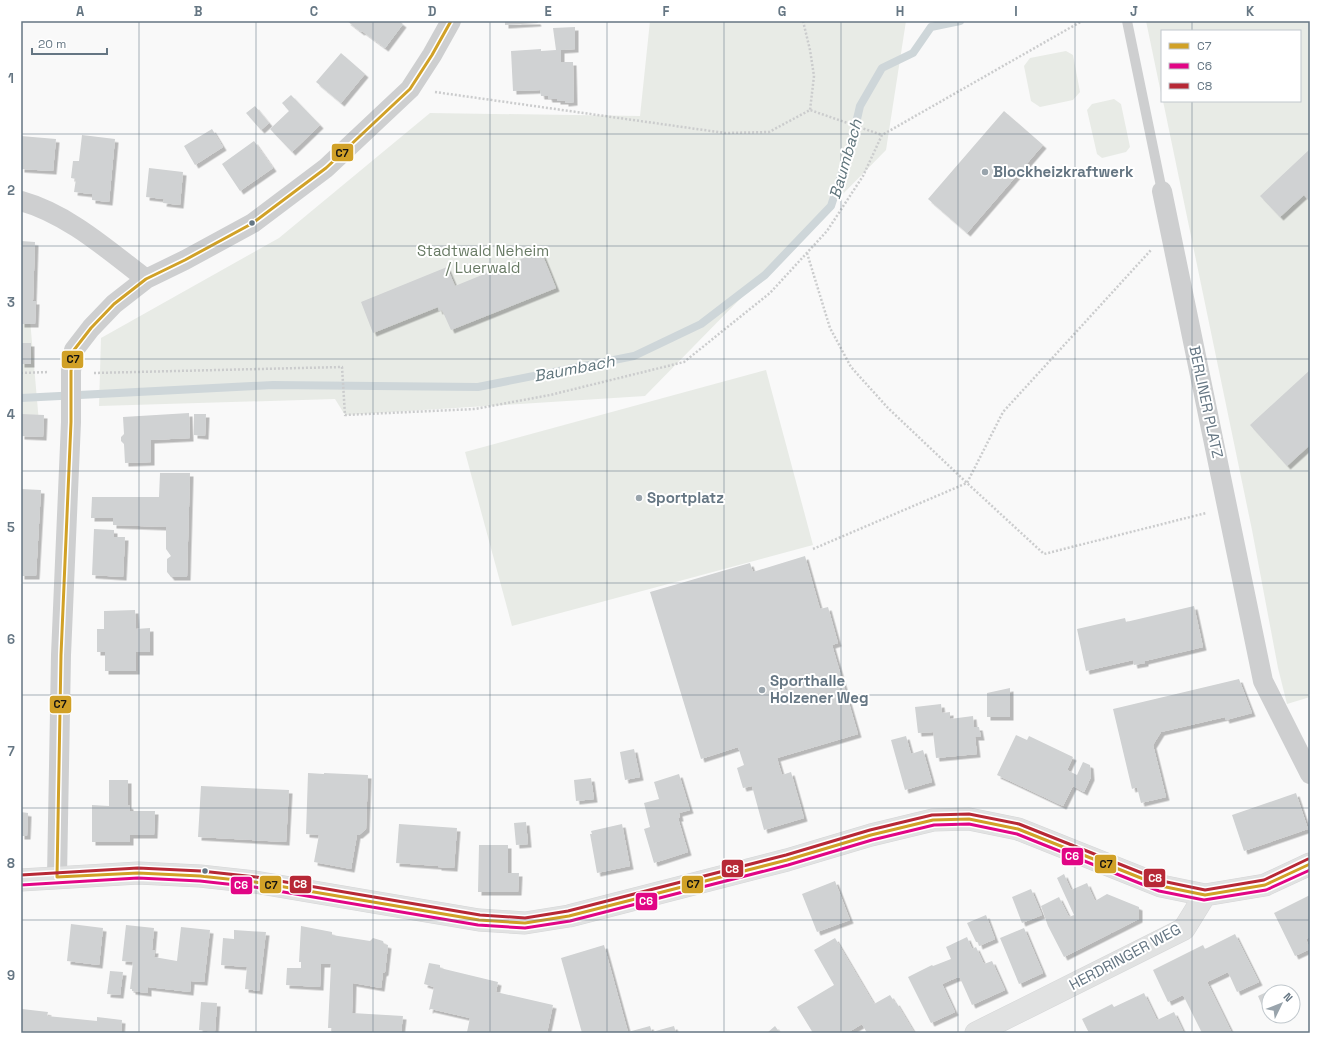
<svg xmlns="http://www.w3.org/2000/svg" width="1331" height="1054" font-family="'Space Grotesk',sans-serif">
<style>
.green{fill:#e8ebe6}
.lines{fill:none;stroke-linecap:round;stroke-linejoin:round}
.stream{stroke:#ced6d9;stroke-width:8}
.building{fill:#d0d2d3;filter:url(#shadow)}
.secondary-casing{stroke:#d5d6d7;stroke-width:23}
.path{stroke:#cbcccd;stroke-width:2.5;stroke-dasharray:2 2;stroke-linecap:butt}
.lane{stroke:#cecfd0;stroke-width:10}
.street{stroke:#cecfd0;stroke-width:20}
.secondary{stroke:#e1e2e2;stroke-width:22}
.bus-1-casing{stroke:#fff;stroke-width:6}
.bus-2-casing{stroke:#fff;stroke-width:6}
.bus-3-casing{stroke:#fff;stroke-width:6}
.bus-1{stroke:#d1a127;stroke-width:3}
.bus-2{stroke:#e10585;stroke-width:3}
.bus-3{stroke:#b72836;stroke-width:3}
.grid{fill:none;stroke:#657683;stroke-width:1;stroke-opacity:0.55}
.poi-dot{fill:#99a4ac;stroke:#fff;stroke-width:1.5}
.bus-dot{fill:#657683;stroke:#fff;stroke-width:1.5}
.labels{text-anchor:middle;stroke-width:4;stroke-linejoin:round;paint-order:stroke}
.poi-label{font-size:15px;font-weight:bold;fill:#657683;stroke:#fff;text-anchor:start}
.park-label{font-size:15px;fill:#687a64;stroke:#fff}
.street-label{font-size:15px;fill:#657683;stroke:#fff}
.water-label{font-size:16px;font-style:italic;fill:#60757c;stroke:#fff}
.line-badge{stroke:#fff;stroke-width:1.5}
.badge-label{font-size:11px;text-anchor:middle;font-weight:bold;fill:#fff}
.pale-badge-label{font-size:11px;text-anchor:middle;font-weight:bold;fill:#111}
.neatline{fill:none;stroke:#657683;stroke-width:1.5}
.grid-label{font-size:13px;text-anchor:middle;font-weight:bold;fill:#657683}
</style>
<defs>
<filter id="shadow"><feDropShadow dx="3.5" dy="3.5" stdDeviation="0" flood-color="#0004"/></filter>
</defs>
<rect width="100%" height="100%" fill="#f9f9f9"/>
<path class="green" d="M650 21H906L886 150 645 396 345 415 335 399 99 406 101 338 279 238 430 113 640 116Z
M1146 21H1310V697L1287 704 1278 668 1252 530 1163 101H1300V31H1162V98Z
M1066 51 1073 55 1080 92 1073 100 1040 107 1031 101 1024 66 1030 58Z
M1114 99 1121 104 1130 147 1126 152 1102 158 1097 154 1087 110 1092 104Z
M21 308H29L40 434H21Z
M766 370 813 545 512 626 465 452Z"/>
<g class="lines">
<path class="stream" d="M21 398 273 385 478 387 634 356 701 324 765 275 831 206 851 145 860 106 882 68 913 53 931 27 960 21"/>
</g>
<path class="building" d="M347 21H399L403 24 385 48 362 31 361 32Z
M505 21H537L538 23 505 25Z
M575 27V49L561 50V62H573L574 102 565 103V101H557V99H549L548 96H541L540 90 513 91 511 51 541 49V51L556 50 553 28Z
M341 53 365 74 341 103 316 82Z
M291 95 320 125 292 152 270 129 289 111 282 103Z
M255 106 269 123 261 130 246 113Z
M1004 111 1043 145 967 233 928 199Z
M212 129 223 147 195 165 184 146Z
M82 135 115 139 109 202 92 200V194L74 192 76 179 71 178 73 161H79Z
M21 136 56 139 53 171 21 169Z
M254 141 273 168 240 191 222 164Z
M1310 149V202L1304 195 1280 217 1260 196Z
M149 168 183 172 180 205 163 203 164 199 146 197Z
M21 241 35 242 33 301H36L35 324H21Z
M541 251 556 288 451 330 442 310 439 311 438 307 373 333 361 302 447 267 455 286Z
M21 343H31V364H21Z
M1310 370V445L1287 466 1250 425Z
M189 413 190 438 151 440V462L125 463 124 444 121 441V437L124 434 123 417Z
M21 414 44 415 43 437 21 436Z
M194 414H206L205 436 194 435Z
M160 473H190L187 577H171L167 572V559L171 556 166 549V527L113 525V518H91L92 497H159Z
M21 489 41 490 36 576H21Z
M94 529 114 530V537H125L123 577 92 575Z
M805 556 820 609 828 607 838 643 832 645 858 734 777 758 782 775 791 772 804 818 764 830 752 786 743 788 737 768 744 765 738 747 701 759 650 592 750 563 753 572Z
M1194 606 1203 647 1145 661V663L1134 665 1133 660 1086 671 1077 629 1125 618 1126 622Z
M135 610 136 629 150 628V652H136V671H105V652H97V629H104V611Z
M1239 679 1252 713 1226 720 1225 717 1161 732 1153 745 1166 797 1141 803 1137 787 1132 789 1113 709Z
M1010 688V717H987V693Z
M941 704 942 713 950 712V719L973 716 974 727H979L981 737H975L977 754 936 758 933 732 918 733 915 707Z
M1016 735 1027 740 1029 736 1073 757 1067 770 1077 775 1083 762 1090 765 1091 777 1084 792 1073 786 1063 806 997 775Z
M906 736 911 754 923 750 932 782 905 790 891 740Z
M634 749 640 777 625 780 620 752Z
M308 773 324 774V773L368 775 366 829 359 835H357L351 869 314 862 319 835 306 834Z
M679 774 690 810 679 813 680 818H678L688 852 654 863 644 829 650 827 644 803 659 799 654 782Z
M591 778 594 799 576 801 574 780Z
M109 780H128V805L130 806V811H155L154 835H130V842H92V805L109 806Z
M201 786 289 790 286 842 198 837Z
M1296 793 1308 829 1244 851 1232 815Z
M21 812 28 813 27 836H21Z
M526 822 528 844 516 845 514 823Z
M399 824 457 828 454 868 438 867V866L396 863Z
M622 824 630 866 597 873 590 834H592L591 831Z
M479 845H508V873H519L518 892H478Z
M1064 874 1071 890 1087 883 1095 901 1107 894 1139 907V919L1064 957 1048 926 1041 906 1059 897 1069 917 1074 915 1057 878Z
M835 881 850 920 817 932 802 894Z
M1031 889 1042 915 1022 923 1012 897Z
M1310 895V937L1306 939 1310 949 1295 956 1274 913Z
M986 915 995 939 979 946 978 942H976L967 923Z
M71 924 103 928 99 965 67 961Z
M126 925 154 928 152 950H155L154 957 177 961 181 927 210 930 204 982 191 981 190 992 148 987V993L132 991V989H130L133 962 122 961Z
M301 926 332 932V935L370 941 373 938 383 941 384 944 388 945 385 972 383 973 381 988 353 983 352 1013 403 1016 401 1033H332V1028H328L331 964H321L320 987 286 985 287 968H301V962H299Z
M1024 928 1043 973 1019 984 1000 938Z
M234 930 266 932 259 991 245 989 247 967 221 965 223 938 234 939Z
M1235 934 1259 982 1237 992 1228 972 1207 982 1232 1033H1202L1183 995 1168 1002 1153 970 1203 945 1205 949Z
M967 937 972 949 976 947 984 964 992 961 1005 990 972 1005 960 978H958V977L942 984 955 1012 931 1023 908 977 932 965 933 966 951 959 946 947Z
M835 938 874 1004 890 995 895 1003 896 1002 914 1032 912 1033H867L862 1024 847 1033H813L797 1007 834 985 814 950Z
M604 945 628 1032 650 1026 652 1032 674 1026 676 1033H582L561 958Z
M429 963 440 965V968L498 982 496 992 553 1005 547 1033H474L467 1032 470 1018 431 1009 429 1010 434 987 424 984Z
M110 971 123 972 120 995 107 994Z
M1275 988 1278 992H1269V1014L1266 1015 1258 996Z
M1144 993 1157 1020 1174 1012 1184 1033H1089L1082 1019 1112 1004 1114 1007Z
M201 1002 217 1003 215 1032 199 1030Z
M22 1009 48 1012 47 1016 97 1021V1017L122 1020 121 1033H21Z
M775 1026 780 1033H767Z"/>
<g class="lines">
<g class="secondary-casing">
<path id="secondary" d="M21 880 138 873 200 876 255 882 479 920 525 923 569 916 787 860 871 835 933 820 969 819 1018 829 1161 886 1205 895 1265 885 1310 864
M976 1033 1184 929 1205 895"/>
</g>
<path class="path" d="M803 21 810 50 814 76 810 110
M435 92 725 133 769 132 810 110 882 135
M807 253 830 328 851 367 888 408 967 483 1044 554 1206 513
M21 373 49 372
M94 373 342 367 345 415 475 409 550 395 684 362 770 293 827 231 863 176 882 135 1082 21
M813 549 967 483 1003 412 1151 250"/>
<path class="lane" d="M1127 21 1162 191"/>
<path class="street" d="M1162 191 1263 681 1310 774
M21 201C68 214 108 250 146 279
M57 877 61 655 71 422V371L74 350 91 328 114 304 146 279 185 260 253 223 326 168 410 89 432 55 451 21"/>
<use href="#secondary" class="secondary"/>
<g class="bus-1-casing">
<path id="bus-1" d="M57 877 138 873 200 876 255 882 479 920 525 923 569 916 787 860 871 835 933 820 969 819 1018 829 1161 886 1205 895 1265 885 1310 864
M57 877 61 655 71 422V371L74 350 91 328 114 304 146 279 185 260 253 223 326 168 410 89 432 55 451 21"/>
</g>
<g class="bus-2-casing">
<path id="bus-2" d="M21 885 138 878 200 881 254 887 478 925 525 928 570 921 788 865 872 840 934 825 969 824 1017 834 1159 891 1204 900 1266 890 1310 870"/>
</g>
<g class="bus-3-casing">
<path id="bus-3" d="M21 875 138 868 201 871 256 877 480 915 525 918 568 911 786 855 870 830 932 815 969 814 1019 824 1162 881 1205 890 1264 880 1308 859"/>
</g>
<use href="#bus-1" class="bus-1"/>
<use href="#bus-2" class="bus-2"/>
<use href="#bus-3" class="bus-3"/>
</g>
<path class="grid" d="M139 21V1033M256 21V1033M373 21V1033M490 21V1033M607 21V1033M724 21V1033M841 21V1033M958 21V1033M1075 21V1033M1192 21V31M1192 101V1033M21 134H1310M21 246H1310M21 359H1310M21 471H1310M21 583H1310M21 695H1310M21 808H1310M21 920H1310"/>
<g class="poi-dot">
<circle cx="985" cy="172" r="4"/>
<circle cx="639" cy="498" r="4"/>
<circle cx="762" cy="690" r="4"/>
</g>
<g class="bus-dot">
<circle cx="252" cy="223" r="3.5"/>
<circle cx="205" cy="871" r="3.5"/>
</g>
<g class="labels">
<g class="poi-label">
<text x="993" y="177">Blockheizkraftwerk</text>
<text x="647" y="503">Sportplatz</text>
<text x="770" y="686">Sporthalle<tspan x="770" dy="17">Holzener Weg</tspan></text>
</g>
<g class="park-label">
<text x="483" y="256">Stadtwald Neheim<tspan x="483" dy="17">/ Luerwald</tspan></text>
</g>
<g class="street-label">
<text transform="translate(1206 402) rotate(78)" y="5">BERLINER PLATZ</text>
<text transform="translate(1125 957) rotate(-28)" y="5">HERDRINGER WEG</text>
</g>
<g class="water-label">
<text transform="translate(845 159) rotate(-74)" y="6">Baumbach</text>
<text transform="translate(574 368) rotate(-11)" y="6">Baumbach</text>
</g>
</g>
<g class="line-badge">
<rect x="331" y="143" width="23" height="19" rx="4" fill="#d1a127"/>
<rect x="61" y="350" width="23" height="19" rx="4" fill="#d1a127"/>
<rect x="49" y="695" width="23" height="19" rx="4" fill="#d1a127"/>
<rect x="1061" y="847" width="23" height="19" rx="4" fill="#e10585"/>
<rect x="1094" y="854" width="23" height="20" rx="4" fill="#d1a127"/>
<rect x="721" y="859" width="23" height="19" rx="4" fill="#b72836"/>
<rect x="1143" y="868" width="23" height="20" rx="4" fill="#b72836"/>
<rect x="681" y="875" width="23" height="19" rx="4" fill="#d1a127"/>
<rect x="289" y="875" width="23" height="19" rx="4" fill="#b72836"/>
<rect x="259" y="875" width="23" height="19" rx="4" fill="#d1a127"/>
<rect x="230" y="876" width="23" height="19" rx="4" fill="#e10585"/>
<rect x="635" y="892" width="23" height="19" rx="4" fill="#e10585"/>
</g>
<g class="badge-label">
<text x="1072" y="860">C6</text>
<text x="732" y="873">C8</text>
<text x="1155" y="882">C8</text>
<text x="300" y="888">C8</text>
<text x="241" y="889">C6</text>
<text x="646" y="905">C6</text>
</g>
<g class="pale-badge-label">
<text x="342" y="157">C7</text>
<text x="73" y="363">C7</text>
<text x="60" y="708">C7</text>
<text x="1106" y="868">C7</text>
<text x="693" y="888">C7</text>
<text x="271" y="889">C7</text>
</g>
<rect width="1331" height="1054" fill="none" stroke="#ffffff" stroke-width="44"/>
<rect x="1161" y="30" width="140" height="72" fill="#ffffff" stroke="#c1c8cd"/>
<rect x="1169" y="43" width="20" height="6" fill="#d1a127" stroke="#c1c8cd"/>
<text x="1197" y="50" font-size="12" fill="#657683">C7</text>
<rect x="1169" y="63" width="20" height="6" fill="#e10585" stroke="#c1c8cd"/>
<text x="1197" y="70" font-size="12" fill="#657683">C6</text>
<rect x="1169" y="83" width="20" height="6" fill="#b72836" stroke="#c1c8cd"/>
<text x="1197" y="90" font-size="12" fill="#657683">C8</text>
<g transform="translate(1281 1004) rotate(47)"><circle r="19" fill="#ffffff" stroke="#c1c8cd"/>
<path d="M0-3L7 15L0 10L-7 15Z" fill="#99a4ac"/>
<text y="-6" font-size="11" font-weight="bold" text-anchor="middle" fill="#657683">N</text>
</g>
<path d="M32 48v6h75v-6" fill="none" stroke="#657683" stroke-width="2"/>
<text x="38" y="48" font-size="12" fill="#657683" stroke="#ffffff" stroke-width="3" paint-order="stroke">20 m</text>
<rect x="22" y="22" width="1287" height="1010" class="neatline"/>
<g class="grid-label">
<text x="80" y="16">A</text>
<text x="198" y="16">B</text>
<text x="314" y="16">C</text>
<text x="432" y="16">D</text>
<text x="548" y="16">E</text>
<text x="666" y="16">F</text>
<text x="782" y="16">G</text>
<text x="900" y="16">H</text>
<text x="1016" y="16">I</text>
<text x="1134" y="16">J</text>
<text x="1250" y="16">K</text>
<text x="11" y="83">1</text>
<text x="11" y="195">2</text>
<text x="11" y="307">3</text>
<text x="11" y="419">4</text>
<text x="11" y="532">5</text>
<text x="11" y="644">6</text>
<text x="11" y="756">7</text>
<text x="11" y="868">8</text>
<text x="11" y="980">9</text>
</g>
</svg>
